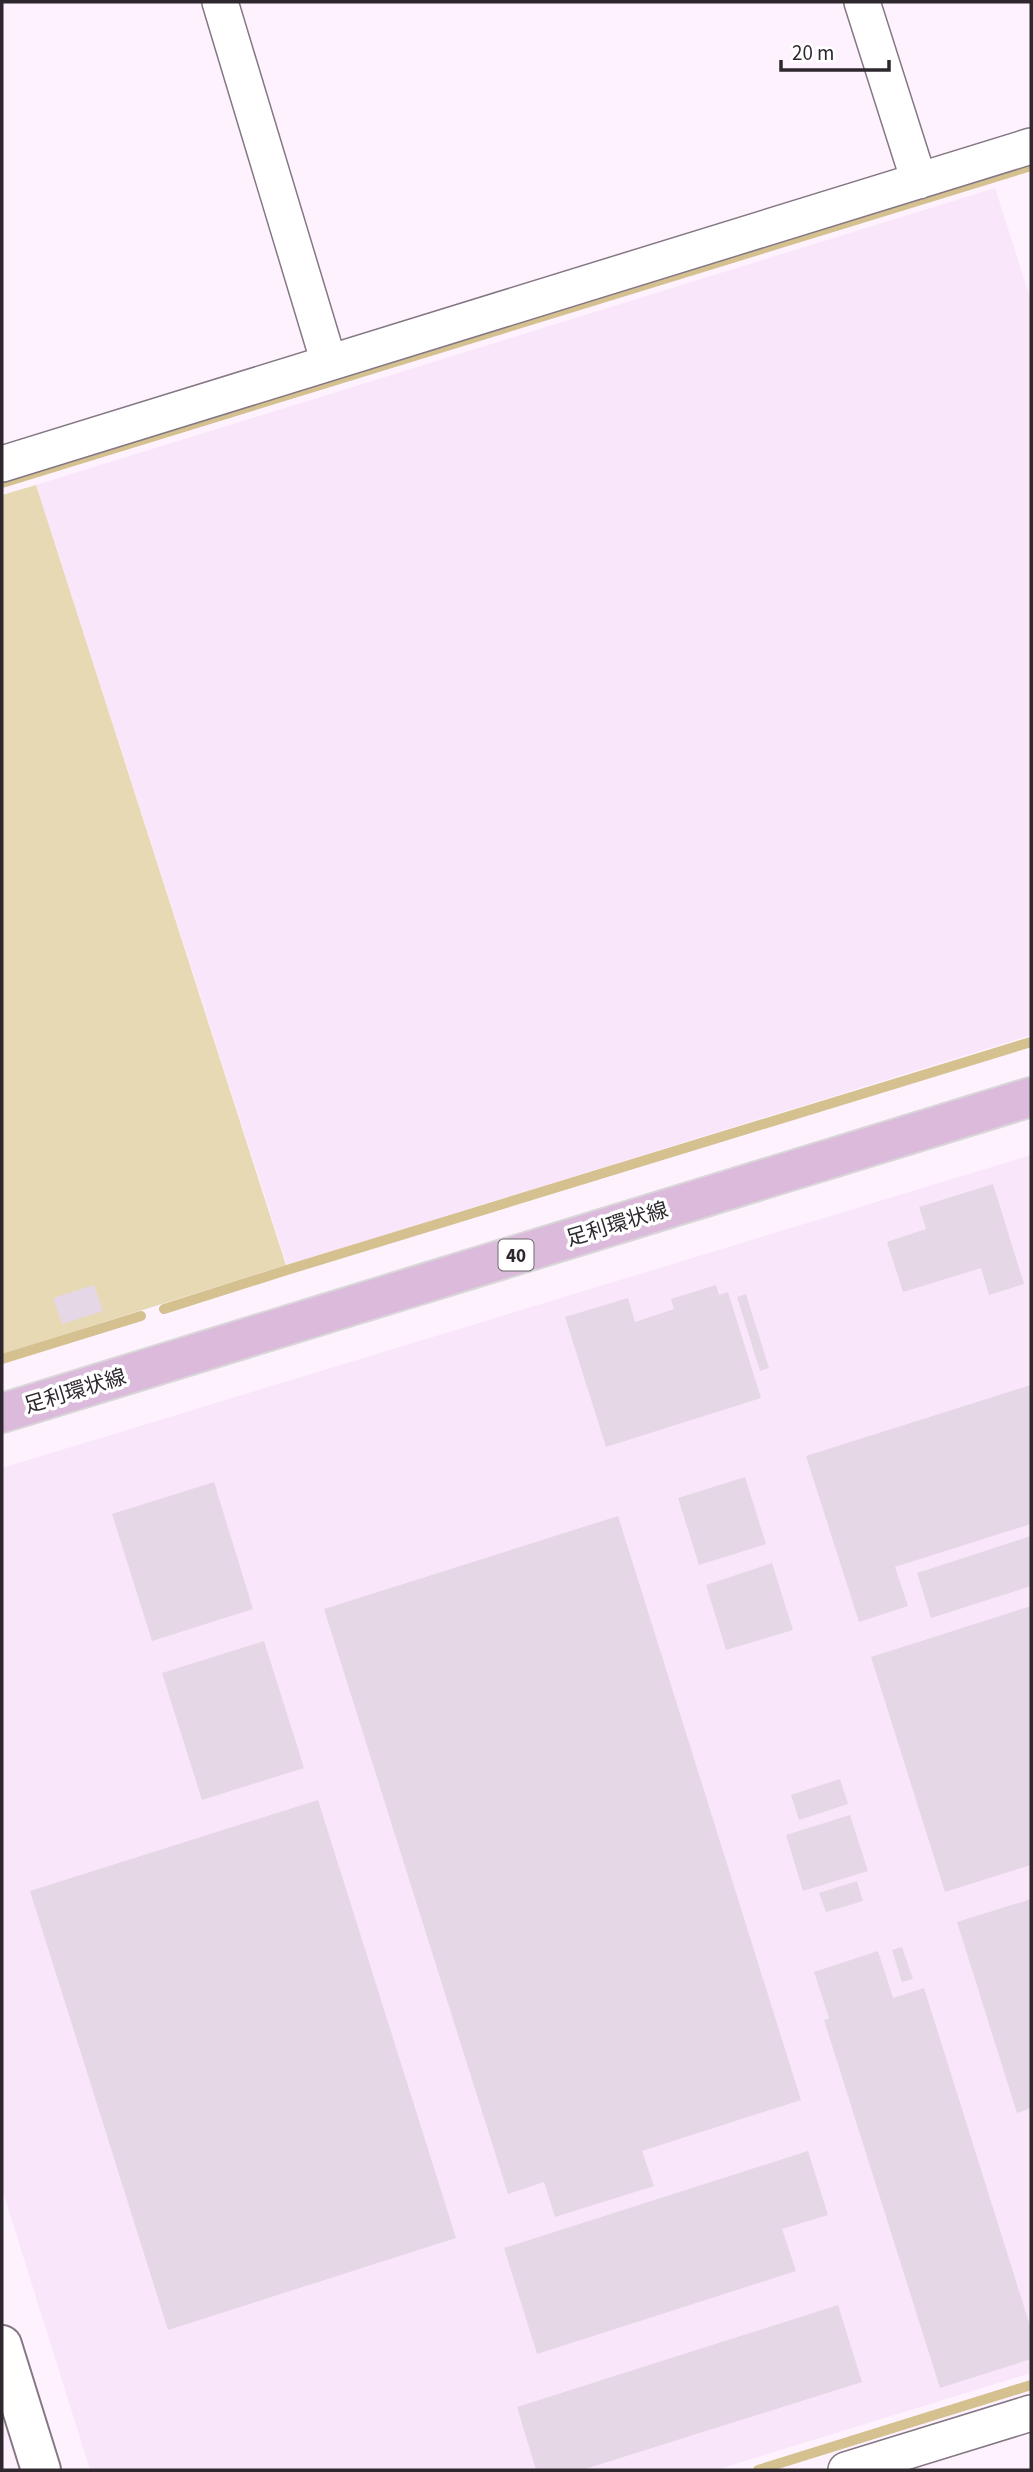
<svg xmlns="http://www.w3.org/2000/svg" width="1033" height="2472" font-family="'Source Sans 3','Noto Sans JP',sans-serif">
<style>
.built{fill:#fae6fa}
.green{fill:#e7d9b4}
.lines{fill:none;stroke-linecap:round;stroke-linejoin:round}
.stream{stroke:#d4c18f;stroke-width:10}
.building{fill:#e6d7e6}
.minor-casing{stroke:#857885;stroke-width:38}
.tertiary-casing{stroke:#857885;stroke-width:42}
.primary-casing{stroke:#d9d8d9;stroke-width:42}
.minor{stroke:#fff;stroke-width:35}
.tertiary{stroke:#fff;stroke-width:38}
.primary{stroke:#dcbadc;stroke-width:38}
.labels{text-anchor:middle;stroke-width:7;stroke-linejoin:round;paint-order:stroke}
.shield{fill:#fff;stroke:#6d686d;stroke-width:2}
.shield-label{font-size:19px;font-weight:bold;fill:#2e282e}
.street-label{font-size:21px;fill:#2e282e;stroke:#fff}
</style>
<rect width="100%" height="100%" fill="#fef2fe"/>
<path class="built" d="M995 188 1031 300V1035L287 1265 36 485Z
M1031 1155V2373L716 2470H90L2 2189V1468Z"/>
<path class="green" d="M36 485 286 1265 2 1354V495Z"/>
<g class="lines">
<path class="stream" d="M2 483 1031 166
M164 1309 287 1270 1031 1042
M2 1359 141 1316
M758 2470 1031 2385"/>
</g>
<path class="building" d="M993 1184 1024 1284 989 1295 981 1268 903 1292 887 1242 926 1229 919 1207Z
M94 1285 103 1311 62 1324 53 1298Z
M716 1285 719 1295 728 1292 761 1398 606 1447 565 1317 628 1298 635 1322 674 1309 671 1299Z
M746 1294 769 1368 760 1371 737 1297Z
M1031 1385V1524L895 1567 908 1606 859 1622 806 1456Z
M745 1477 766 1544 699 1565 678 1498Z
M214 1482 253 1609 152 1641 112 1514Z
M618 1516 801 2100 642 2151 654 2186 555 2217 544 2182 508 2194 324 1609Z
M1031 1536V1586L931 1618 917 1573Z
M772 1563 793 1630 726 1650 706 1585Z
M1031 1606V1865L945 1892 871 1657Z
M264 1641 304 1768 202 1800 162 1673Z
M840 1779 848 1804 799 1820 791 1795Z
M318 1800 456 2238 168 2330 30 1891Z
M850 1815 868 1871 803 1891 786 1835Z
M857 1881 863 1901 826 1912 819 1893Z
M1031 1899V2108L1017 2113 957 1922Z
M902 1947 913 1979 902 1982 892 1950Z
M878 1951 893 1998 924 1988 1031 2329V2359L940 2388 824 2020 829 2018 814 1972Z
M808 2151 828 2215 782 2229 796 2271 537 2354 504 2248Z
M838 2305 862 2382 582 2470H536L517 2407Z"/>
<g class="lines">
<g class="minor-casing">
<path id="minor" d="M220 2 329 363
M862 2 919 181
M2 464 1031 146
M846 2470 1031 2413"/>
</g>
<g class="tertiary-casing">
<path id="tertiary" d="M2 2345 41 2470"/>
</g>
<g class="primary-casing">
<path id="primary" d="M2 1413 1031 1097"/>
</g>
<use href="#minor" class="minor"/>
<use href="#tertiary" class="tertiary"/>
<use href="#primary" class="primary"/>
</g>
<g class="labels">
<rect class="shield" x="498.5" y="1239.5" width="35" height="31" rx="5"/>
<g class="shield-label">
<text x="516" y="1262">40</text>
</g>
<g class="street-label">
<text transform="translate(617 1224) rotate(-17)" y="7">足利環状線</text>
<text transform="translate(75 1391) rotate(-17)" y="7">足利環状線</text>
</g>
</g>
<rect width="1033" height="2472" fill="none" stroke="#2e282e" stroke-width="7"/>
<path d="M781 60v10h108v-10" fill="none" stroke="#2e282e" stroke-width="3.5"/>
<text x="792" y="60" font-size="21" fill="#2e282e" stroke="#ffffff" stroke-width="5" paint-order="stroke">20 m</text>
</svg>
